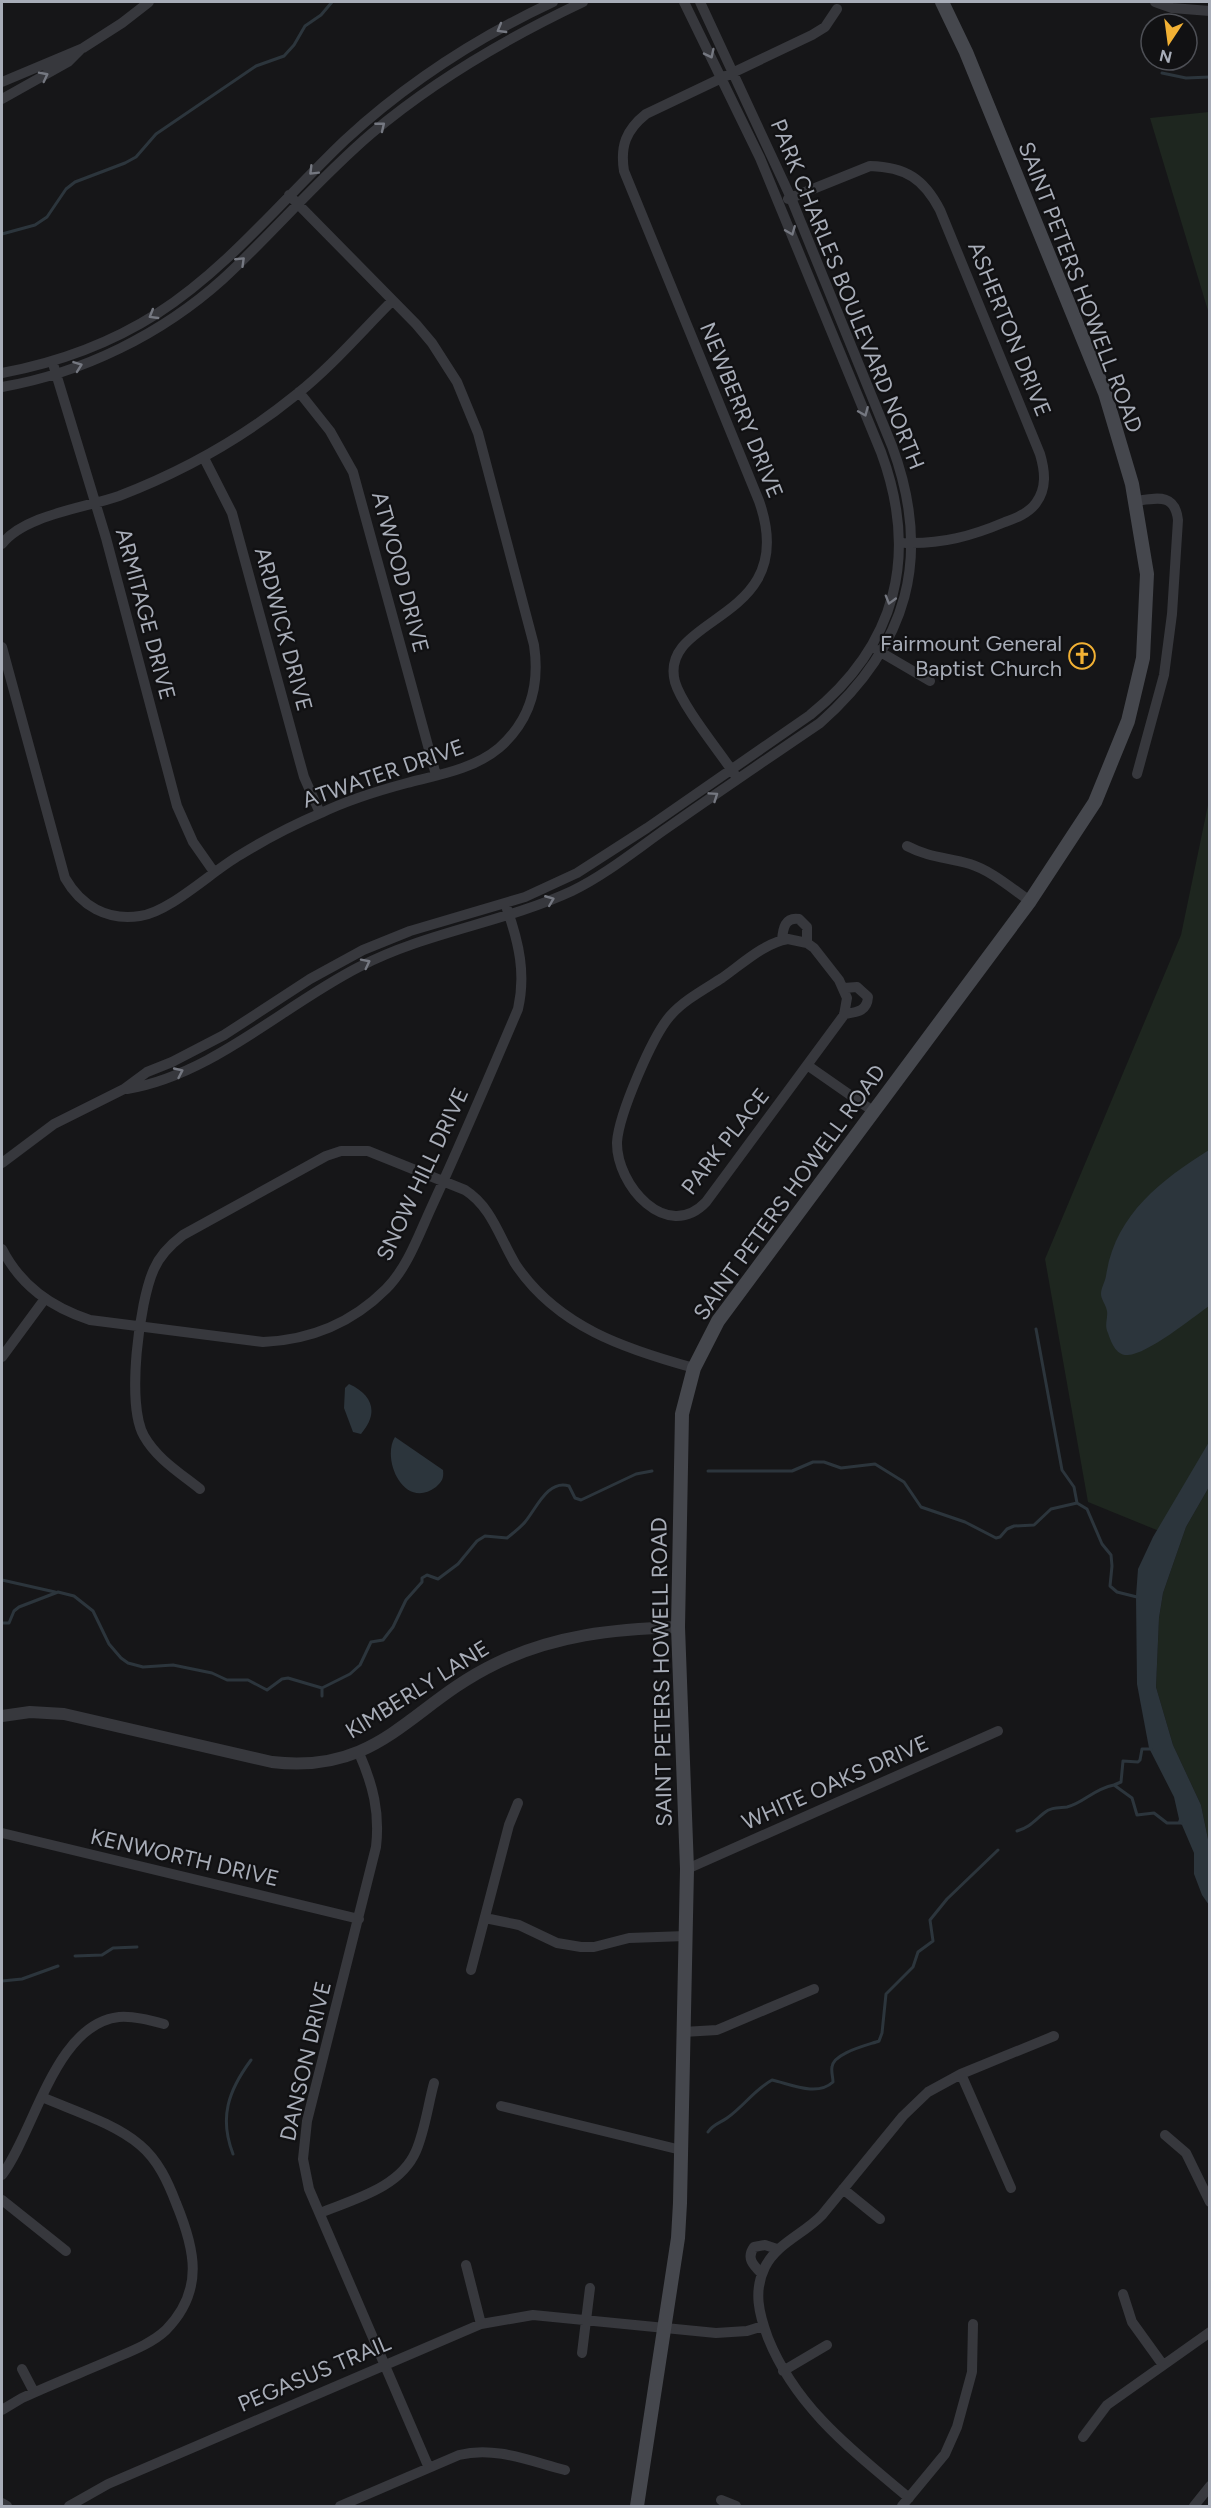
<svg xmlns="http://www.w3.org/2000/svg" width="1211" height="2508" font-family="Figtree,sans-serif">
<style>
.green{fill:#1e261f}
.water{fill:#2c353c}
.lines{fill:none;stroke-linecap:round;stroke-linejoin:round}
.stream{stroke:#2c353c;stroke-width:3}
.minor{stroke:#37383d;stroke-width:10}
.tertiary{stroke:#37383d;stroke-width:12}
.secondary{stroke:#45474d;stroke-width:14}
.oneway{stroke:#757881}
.labels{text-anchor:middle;stroke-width:4.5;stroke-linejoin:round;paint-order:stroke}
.street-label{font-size:22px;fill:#a8adb8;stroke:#111113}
.poi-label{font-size:22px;fill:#a8adb8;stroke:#111113;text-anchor:end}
</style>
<rect width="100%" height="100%" fill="#161618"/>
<path class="green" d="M1209 112H1210L1209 314 1150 118Z
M1209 786V1471L1164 1533 1088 1502 1045 1259 1181 935 1208 805Z
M1209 1487V1844L1201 1805 1173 1745 1156 1687 1159 1618 1163 1593 1186 1527Z"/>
<path class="water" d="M1209 1150V1306C1192 1318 1148 1354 1128 1355 1116 1356 1111 1342 1108 1333 1104 1325 1108 1319 1107 1311 1106 1305 1101 1299 1101 1294 1101 1288 1105 1282 1106 1276 1115 1215 1160 1181 1209 1150Z
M349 1384C373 1395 379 1413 361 1434L353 1432 344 1408 345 1388Z
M395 1437 443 1470C444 1478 442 1482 436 1487 404 1511 381 1459 395 1437Z
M1209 1442V1487L1186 1527 1163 1593 1159 1618 1156 1687 1173 1745 1201 1805 1209 1844V1905L1202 1895 1194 1874V1853L1182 1825 1178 1822 1179 1819 1174 1797 1149 1748 1137 1684 1136 1596 1138 1569 1153 1537Z"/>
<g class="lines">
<path class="stream" d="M1162 73 1186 78 1210 77
M2 234 35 225 47 217 66 189 75 182 125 163 136 157 156 134 256 66 284 56 294 45 305 26 321 15 332 2
M1036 1329 1062 1470 1074 1487 1077 1503
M708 1471H792L813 1462H824L841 1468 875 1464 904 1482 921 1507 965 1522 996 1538 1000 1537 1007 1529 1014 1526 1034 1525 1051 1509 1077 1503 1087 1509 1102 1544 1111 1555 1112 1566 1110 1586 1117 1592 1137 1597
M2 1580 55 1592
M2 1623H9L14 1611 19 1607 58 1592 74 1596 93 1611 109 1644 121 1658 128 1663 143 1667 173 1665 212 1673 227 1680H248L267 1690 282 1679 288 1678 322 1688 350 1674 360 1665 371 1642 383 1640 393 1627 406 1600 422 1582V1578L427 1575 438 1579 458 1564 477 1541 485 1536 507 1538C513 1533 520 1528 525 1522 536 1509 548 1479 569 1486L575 1498 581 1500 636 1474 652 1471
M322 1696V1688
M1114 1785 1121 1782 1123 1761 1138 1762 1140 1760 1142 1749H1151
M1017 1831C1030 1827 1034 1821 1044 1813 1051 1807 1058 1808 1067 1807 1084 1803 1093 1789 1114 1785L1132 1798 1137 1815 1154 1813 1167 1823H1181
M75 1956 102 1955 113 1948 137 1947
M2 1981 22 1979 58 1966
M708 2132C713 2124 720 2123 727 2118 744 2106 754 2090 772 2080 790 2084 817 2097 833 2082 833 2077 831 2072 832 2067 833 2053 868 2045 879 2041L882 2033 886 1994 913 1967 918 1952 933 1941 930 1920 947 1899 998 1850
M233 2154C219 2118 228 2091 251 2060"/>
<path class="minor" d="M1155 2 1172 8 1210 11
M2 82 83 48 122 23 149 2
M2 99 68 62 80 50
M788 199 870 166C906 167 924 179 940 210L1040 454C1045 471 1047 488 1036 503 1029 513 1016 518 1005 522 972 536 942 544 906 543
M54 367 106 538 177 806 193 842 214 872
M2 373C56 363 111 343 158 313 228 268 285 197 345 140 407 83 478 37 553 2
M2 387C83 373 162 334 223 279 274 232 319 178 372 133 436 79 507 38 583 2
M299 392 330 431 353 472 436 775
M204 458 232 513 299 759 304 777 320 813
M1136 501C1157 498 1175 493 1178 520L1172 614 1164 675 1137 774
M2 544C24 515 85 508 119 496 184 471 243 438 297 394 331 367 361 332 392 301
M2 647 65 878C81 906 107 921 140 916 170 912 212 871 240 855 266 839 293 825 321 813 348 800 377 791 407 783 438 775 474 769 499 748 530 721 540 685 534 645L478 433 457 382 432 343 416 324 289 195
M877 650 930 681
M735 775C720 752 682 706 675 682 657 614 802 623 759 501L624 171C620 146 626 130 646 114L812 35 825 27 837 9
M907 846C930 858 946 857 970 864 992 871 1011 888 1030 901
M788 939 807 943 814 948 839 980 847 998 844 1015 706 1202C667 1243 616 1185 617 1142 619 1114 652 1037 670 1016 684 1000 705 989 722 978 742 964 764 943 788 939Z
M782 940C783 928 785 917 799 919L807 927V943
M844 1014C856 1012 867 1012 868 997L857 987 844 988
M807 1065 873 1111
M127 1089C212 1075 284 1005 359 967 426 932 503 923 572 891 607 874 638 848 670 826 720 791 770 757 820 723 908 645 933 557 892 446L791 198 700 2
M2 1163 54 1124 124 1089 147 1072 172 1062 224 1035 310 979 363 950 410 931 525 897 577 873 647 828 810 715C897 645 919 555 881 452L760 158 684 2
M2 1249C21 1286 51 1307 90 1320L263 1342C311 1340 352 1323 386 1289 408 1267 419 1234 432 1206 462 1141 490 1075 518 1009 526 974 519 943 507 909
M2 1357 44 1300
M200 1489C180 1473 157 1459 144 1436 126 1405 139 1302 154 1269 160 1255 170 1245 183 1235L326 1156 341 1151H368L465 1190C492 1207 500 1239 516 1265 558 1327 625 1349 694 1368
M359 1753C373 1785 380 1812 376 1847L307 2121 303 2159 309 2189 429 2468
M2 1833 359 1919
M687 1869 998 1731
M485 1918 519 1925 557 1943 581 1947H594L629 1938 686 1936
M471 1970 509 1825 518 1803
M683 2032 717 2030 814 1989
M961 2074 1011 2188
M501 2106 681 2150
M1165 2135 1186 2153 1210 2202
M2 2175C35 2131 55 2024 119 2017 134 2016 149 2020 164 2024
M843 2189 880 2219
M2 2200 66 2251
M320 2213C354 2199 400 2188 416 2151 425 2130 428 2105 434 2083
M466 2265 481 2324
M762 2274C753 2265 746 2258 754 2247L765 2245 777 2249
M1123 2294 1132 2322 1163 2365
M582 2353 590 2288
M22 2369 34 2392
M783 2371 827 2345
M2 2410 22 2398C50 2385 78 2374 106 2362 126 2353 150 2345 166 2330 205 2290 195 2249 176 2203 168 2182 158 2160 140 2145 114 2123 74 2111 42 2097
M1083 2437 1107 2405 1210 2332
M909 2498C853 2451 796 2408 768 2338 759 2314 753 2291 765 2267 777 2243 804 2234 822 2215L903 2116 928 2092 961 2074 1054 2036
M721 2500 736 2506
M2 2503 7 2506
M69 2506 108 2484 481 2324 533 2315 716 2333 747 2331 763 2326
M340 2506 459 2455C495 2446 530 2461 565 2470
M902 2506 945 2454 957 2427 972 2372 973 2324
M1194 2506 1210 2486"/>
<path class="tertiary" d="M2 1716 30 1712 64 1714 272 1762C380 1775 410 1705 495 1664 554 1635 614 1629 678 1627"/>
<path class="secondary" d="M637 2506 678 2238 680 2203 687 1869 678 1627 682 1414 694 1368 718 1321 1030 901 1095 802 1128 721 1143 658 1147 574 1132 484 1105 393 966 52 942 2"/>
</g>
<defs><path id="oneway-chevron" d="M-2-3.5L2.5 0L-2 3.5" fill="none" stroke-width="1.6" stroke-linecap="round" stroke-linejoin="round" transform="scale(1.5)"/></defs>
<g class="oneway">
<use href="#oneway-chevron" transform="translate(501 29) rotate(150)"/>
<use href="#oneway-chevron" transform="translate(710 54) rotate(64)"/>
<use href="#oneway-chevron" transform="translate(44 76) rotate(-27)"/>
<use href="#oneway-chevron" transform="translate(381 126) rotate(-39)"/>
<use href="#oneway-chevron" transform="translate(313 171) rotate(135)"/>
<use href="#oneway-chevron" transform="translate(791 231) rotate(68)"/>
<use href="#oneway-chevron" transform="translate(241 261) rotate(-44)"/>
<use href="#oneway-chevron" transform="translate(153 315) rotate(149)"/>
<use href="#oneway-chevron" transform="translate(78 366) rotate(-20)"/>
<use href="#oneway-chevron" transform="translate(864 412) rotate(67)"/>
<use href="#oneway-chevron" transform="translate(890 600) rotate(106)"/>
<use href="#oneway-chevron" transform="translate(714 796) rotate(-34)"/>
<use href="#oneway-chevron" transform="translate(550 900) rotate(-22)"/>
<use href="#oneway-chevron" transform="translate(366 963) rotate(-27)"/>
<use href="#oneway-chevron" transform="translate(179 1072) rotate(-25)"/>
</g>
<defs>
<g id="church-ring" transform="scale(1.35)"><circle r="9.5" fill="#111113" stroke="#f2b134" stroke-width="1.5"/><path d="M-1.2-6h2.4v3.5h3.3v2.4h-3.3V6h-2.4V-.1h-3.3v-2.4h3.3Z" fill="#f2b134"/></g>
</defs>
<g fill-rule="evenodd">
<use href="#church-ring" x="1082" y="656"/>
</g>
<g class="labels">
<g class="street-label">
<text transform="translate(1081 287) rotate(69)" y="8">SAINT PETERS HOWELL ROAD</text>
<text transform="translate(848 294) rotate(68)" y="8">PARK CHARLES BOULEVARD NORTH</text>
<text transform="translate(1010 329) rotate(68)" y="8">ASHERTON DRIVE</text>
<text transform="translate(742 410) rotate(68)" y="8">NEWBERRY DRIVE</text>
<text transform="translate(401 572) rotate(75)" y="8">ATWOOD DRIVE</text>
<text transform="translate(146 614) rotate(75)" y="8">ARMITAGE DRIVE</text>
<text transform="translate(284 629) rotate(75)" y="8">ARDWICK DRIVE</text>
<text transform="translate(383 773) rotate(-19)" y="8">ATWATER DRIVE</text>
<text transform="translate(725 1141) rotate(-52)" y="8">PARK PLACE</text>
<text transform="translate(422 1174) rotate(-65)" y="8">SNOW HILL DRIVE</text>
<text transform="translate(789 1192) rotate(-54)" y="8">SAINT PETERS HOWELL ROAD</text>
<text transform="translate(661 1672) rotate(-91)" y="8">SAINT PETERS HOWELL ROAD</text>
<text transform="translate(417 1689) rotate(-32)" y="8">KIMBERLY LANE</text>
<text transform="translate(835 1782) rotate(-24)" y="8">WHITE OAKS DRIVE</text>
<text transform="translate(185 1857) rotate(13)" y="8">KENWORTH DRIVE</text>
<text transform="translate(305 2061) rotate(-77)" y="8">DANSON DRIVE</text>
<text transform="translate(314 2373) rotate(-23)" y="8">PEGASUS TRAIL</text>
</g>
<g class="poi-label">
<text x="1062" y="651">Fairmount General<tspan x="1062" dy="25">Baptist Church</tspan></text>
</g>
</g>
<rect width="1211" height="2508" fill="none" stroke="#a8adb8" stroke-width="6"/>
<g transform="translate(1169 42) rotate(193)"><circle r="28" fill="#111113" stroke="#4d4f55" stroke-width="1.5"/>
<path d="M0-4.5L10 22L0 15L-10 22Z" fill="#f2b134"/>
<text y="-9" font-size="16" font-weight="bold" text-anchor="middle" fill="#a8adb8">N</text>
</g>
</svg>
